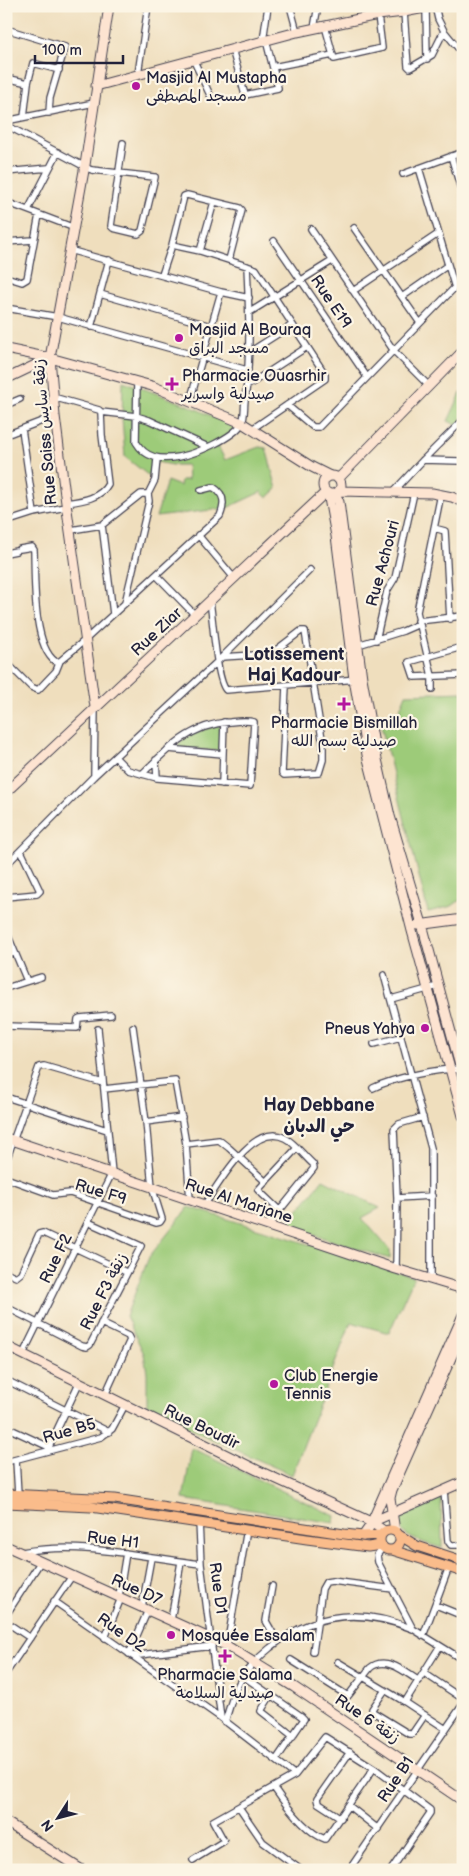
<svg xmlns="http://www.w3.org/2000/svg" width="469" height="1876" font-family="'Balsamiq Sans','Playpen Sans Arabic',sans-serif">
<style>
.green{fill:#9dcb79;stroke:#60765a}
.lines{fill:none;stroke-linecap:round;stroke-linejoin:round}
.street-casing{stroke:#413e4e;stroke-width:8}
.secondary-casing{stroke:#413e4e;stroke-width:11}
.primary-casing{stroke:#413e4e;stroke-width:11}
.street{stroke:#fff;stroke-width:5.5}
.secondary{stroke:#fde4d1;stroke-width:9}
.primary{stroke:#fabc8b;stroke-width:9}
.poi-dot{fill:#b5179e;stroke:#fcf5e5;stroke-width:2}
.labels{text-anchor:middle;stroke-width:4.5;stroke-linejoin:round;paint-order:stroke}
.poi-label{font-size:16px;fill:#22223b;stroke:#fcf5e5;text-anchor:start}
.street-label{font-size:16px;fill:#22223b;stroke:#fcf5e5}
.neighbourhood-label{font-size:18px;font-weight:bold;fill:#22223b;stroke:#fcf5e5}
</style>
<rect width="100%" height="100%" fill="#fcf5e5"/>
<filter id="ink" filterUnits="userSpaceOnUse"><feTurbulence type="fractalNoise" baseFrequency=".02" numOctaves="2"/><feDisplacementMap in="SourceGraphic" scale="10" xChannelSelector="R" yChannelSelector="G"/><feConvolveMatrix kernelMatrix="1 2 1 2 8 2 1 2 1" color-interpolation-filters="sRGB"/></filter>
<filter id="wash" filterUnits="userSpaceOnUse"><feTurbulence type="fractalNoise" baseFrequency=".0096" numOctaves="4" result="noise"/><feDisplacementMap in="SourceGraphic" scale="20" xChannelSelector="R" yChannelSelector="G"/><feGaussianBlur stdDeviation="1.12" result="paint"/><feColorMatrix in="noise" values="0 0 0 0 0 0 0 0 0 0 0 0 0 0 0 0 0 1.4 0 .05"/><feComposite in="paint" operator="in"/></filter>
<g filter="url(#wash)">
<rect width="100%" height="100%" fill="#efdebd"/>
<path class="green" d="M123 381 190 406 230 425 236 430 217 444 225 460 259 447 266 448 277 489 267 498 261 492 227 508 156 517 167 481 180 486 181 480H188L187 465H172L157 462 149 476 125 457 122 418Z
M463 389V428L448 421Z
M463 692V898L452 906 428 912 379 718 396 719 406 694Z
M217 725 220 726 219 751 177 748C181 734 205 730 217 725Z
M323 1179 380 1208 362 1218 390 1250V1259L286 1226Z
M189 1207 414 1277 389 1333 351 1322 292 1475 203 1435 147 1407V1373L144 1354 126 1316 149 1257Z
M192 1448 335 1516 334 1523 183 1499Z
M441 1495 442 1548C427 1543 391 1537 398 1515Z"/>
</g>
<g filter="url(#ink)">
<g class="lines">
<g class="street-casing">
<path id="street" d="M290 6 297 32
M426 9 427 59
M404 12 408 66 410 68 432 55 444 31 438 19 435 6
M325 26 334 59 382 48 378 15
M314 28 318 6
M6 29 65 47 50 98 49 113
M444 31 463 54
M263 41 268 6
M232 49 245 95 278 88 266 40
M193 59 210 95
M273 67 333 55
M138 74 148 6
M6 78 28 83
M24 117 28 83 33 63 59 70
M6 121 94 103
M6 125 89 169 92 170 154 177H155L142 231 138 234 113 228 111 226 123 143
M451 156 463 196
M419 168 455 288
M6 172 48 168
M403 174 463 152
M6 202 72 227
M28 210 58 152
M354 228 420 323
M311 229 394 351 429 386
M274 241 367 377
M6 242 33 240
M172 245 200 251 256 269 325 374V379L252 429
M69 250 221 292 249 298
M200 251 214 202
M162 275 172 245 184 196 187 195 240 208 242 210 229 260
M6 277 22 282 27 279 39 215
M353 291 438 234
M100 294 211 326
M402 297 448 265
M6 308 58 317 247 370
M250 312 332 261
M91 327 109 260
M248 353 292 325
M137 381 136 442C146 459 161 460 179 457 195 454 234 438 242 423 245 417 244 407 245 400 251 356 249 310 247 266
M247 386 307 347
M53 397 99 410 101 412 136 416 149 420 208 447
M190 401 221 292
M6 405 20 399
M287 405 313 427H319L463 279
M22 429 34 513
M6 435 55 416
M423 460 460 461
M393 492 423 460 463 420
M66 503C81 501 100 499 108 484L102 435 101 412
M6 522 34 513 66 507
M102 525 113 614
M434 528 445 531 450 619
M71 530 102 525 141 494H148
M198 535 234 578
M20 549 32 547 34 550C35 576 32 646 56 662L60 661 85 640 220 516C225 504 225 494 213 487L201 490
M6 553 16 551
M156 575 195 615
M210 601C213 619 216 679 226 690L357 679
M125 603 149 501 148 494 155 480 157 459
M418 621 463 616
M376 640 387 591 395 578 414 493
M358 645 403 631 419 624
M463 649 462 647 409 662 414 677 463 675
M222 657 271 654 301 631H305L323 745V760L319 773 284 775 282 773 286 686
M6 662 31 687 38 690 56 671 60 661
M432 689V676L417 612 441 494
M168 749 223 754
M115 757 128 770 142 774 157 778 250 786 254 722C247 720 238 721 230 722 192 724 168 748 142 774
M156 760 157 778
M94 776 95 708
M222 784 224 722
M6 865 94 776 218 661 310 570
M6 897 37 894 40 891 21 851
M6 931 27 981
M6 954 15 953
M384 975 431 1148V1280
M6 988 41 977
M391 999 438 986
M6 1026 77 1028 78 1019 80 1018 111 1015
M374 1044 401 1037
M373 1088C391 1079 444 1066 463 1070
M104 1089 175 1081 186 1144 190 1200
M6 1097 107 1130
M146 1122 182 1117
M186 1144 219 1140 229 1148 266 1182
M6 1161 39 1067 44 1066 103 1083
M6 1178 53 1195 70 1193 156 1223 160 1222 162 1219 152 1187 146 1122 133 1027
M397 1198 432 1196
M205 1204C219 1184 253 1121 285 1138 295 1143 304 1156 313 1164L314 1168 268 1225
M279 1210 258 1190 296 1149
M396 1269 397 1198 394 1129 399 1124 423 1117
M6 1272 16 1277 21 1273 39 1234 43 1233 126 1272
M6 1307 82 1346 87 1347 90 1345 141 1246 88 1222
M101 1323 128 1336 130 1340 105 1395
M23 1354 112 1173 98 1029
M6 1380 109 1432
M6 1427 49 1447 48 1450
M49 1447 79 1383
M16 1460 18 1494
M6 1462 101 1437 112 1429 125 1405
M444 1490 448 1541 451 1545H463
M199 1522 201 1564 221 1718
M383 1547 377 1555 378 1562 413 1629 463 1660
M22 1552C82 1541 142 1557 201 1564
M272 1586 266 1621 278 1642
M119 1596 126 1553
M54 1601 221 1718 295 1775
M436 1605 463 1616
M142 1607 151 1558
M6 1615 41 1561
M171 1620 181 1562
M6 1622 30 1638
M423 1636 449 1567
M105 1638 121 1598
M227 1646 247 1529
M313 1652 322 1589 326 1582 332 1581 393 1589
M129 1654 148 1610
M132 1656 212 1646
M291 1660 348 1696 370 1668C386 1655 405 1672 419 1681
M338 1662 405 1702 446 1729
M6 1673 72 1576
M424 1673 463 1699
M243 1676 301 1716 304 1719 276 1760
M385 1690 372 1709 373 1712 409 1734H412L425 1715
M271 1695 261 1711 293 1736
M405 1702 440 1646
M225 1722C230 1706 234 1689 244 1675 251 1665 260 1656 270 1648 313 1612 362 1608 413 1629
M274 1788C285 1804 307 1833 325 1839L374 1768
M349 1806 378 1829
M239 1807 263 1842 301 1870
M341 1818 318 1803 317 1799 350 1752
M193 1860 224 1841 213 1821 295 1775 325 1737 374 1768 430 1810V1813L391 1870
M349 1870 463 1704"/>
</g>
<g class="secondary-casing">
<path id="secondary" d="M96 86 297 32 378 15 404 12 435 6
M6 349 50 358 152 386 242 423 312 467 330 476
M6 379 50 358
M323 485a9 9 0 1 1 18 0a9 9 0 1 1-18 0Z
M338 479 463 351
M339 491 432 493 452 497 463 502
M328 493 336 536 354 679 367 755 412 931 463 1116
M335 493 339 502 362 678 376 755 390 816 422 924 463 1077
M95 707 66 503 55 416 50 358 85 165 109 6
M6 792 326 492
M418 925 463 919
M6 1138 396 1269 463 1289
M6 1346 257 1470 371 1522 384 1531
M372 1522 463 1482
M395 1531 390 1498 392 1490 463 1331
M363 1536 370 1526 463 1315
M6 1546 227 1646 294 1687 463 1801
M6 1822 82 1870"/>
</g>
<g class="primary-casing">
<path id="primary" d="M6 1494 115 1499 344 1534 363 1536 381 1535
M6 1503 91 1507 307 1539 368 1547 381 1545
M380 1540a10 10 0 1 1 20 0a10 10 0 1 1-20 0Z
M399 1535 417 1546 463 1561
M392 1550 463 1572"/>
</g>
<use href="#street" class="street"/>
<use href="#secondary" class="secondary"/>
<use href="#primary" class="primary"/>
</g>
</g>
<g class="poi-dot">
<circle cx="136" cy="86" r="5"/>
<circle cx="179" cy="338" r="5"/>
<path d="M169.5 376.5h5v5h5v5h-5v5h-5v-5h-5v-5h5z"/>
<path d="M341.5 696.5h5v5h5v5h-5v5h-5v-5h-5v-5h5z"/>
<circle cx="425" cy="1028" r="5"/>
<circle cx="274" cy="1384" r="5"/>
<circle cx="171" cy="1635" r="5"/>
<path d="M222.5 1648.5h5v5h5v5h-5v5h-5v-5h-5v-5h5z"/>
</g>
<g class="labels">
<g class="poi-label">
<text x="146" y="83">Masjid Al Mustapha<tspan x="146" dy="18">مسجد المصطفى</tspan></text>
<text x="189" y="335">Masjid Al Bouraq<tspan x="189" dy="18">مسجد البراق</tspan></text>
<text x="182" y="381">Pharmacie Ouasrhir<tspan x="182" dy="18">صيدلية واسرير</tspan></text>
<text x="344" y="728" text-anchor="middle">Pharmacie Bismillah<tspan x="344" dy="18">صيدلية بسم الله</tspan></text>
<text x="415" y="1034" text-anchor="end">Pneus Yahya</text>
<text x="284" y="1381">Club Energie<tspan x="284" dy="18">Tennis</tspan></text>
<text x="181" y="1641">Mosquée Essalam</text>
<text x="225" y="1680" text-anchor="middle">Pharmacie Salama<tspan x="225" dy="18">صيدلية السلامة</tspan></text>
</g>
<g class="street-label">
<text transform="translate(332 301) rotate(56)" y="6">Rue E19</text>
<text transform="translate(44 432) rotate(-95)" y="6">Rue Saiss زنقة سايس</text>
<text transform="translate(382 563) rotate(-75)" y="6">Rue Achouri</text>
<text transform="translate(156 631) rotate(-43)" y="6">Rue Ziar</text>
<text transform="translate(101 1191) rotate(17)" y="6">Rue F9</text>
<text transform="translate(239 1200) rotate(18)" y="6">Rue Al Marjane</text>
<text transform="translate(55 1258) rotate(-64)" y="6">Rue F2</text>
<text transform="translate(103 1291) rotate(-63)" y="6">Rue F3 زنقة</text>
<text transform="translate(202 1426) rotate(26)" y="6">Rue Boudir</text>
<text transform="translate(69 1430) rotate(-16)" y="6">Rue B5</text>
<text transform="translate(113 1539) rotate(7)" y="6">Rue H1</text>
<text transform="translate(219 1588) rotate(82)" y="6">Rue D1</text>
<text transform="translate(137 1589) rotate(24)" y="6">Rue D7</text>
<text transform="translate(122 1632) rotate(35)" y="6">Rue D2</text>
<text transform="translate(368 1718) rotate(34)" y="6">Rue 6 زنقة</text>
<text transform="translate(395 1779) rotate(-56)" y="6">Rue B1</text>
</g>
<g class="neighbourhood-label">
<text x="294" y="660">Lotissement<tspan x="294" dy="21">Haj Kadour</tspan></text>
<text x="319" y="1111">Hay Debbane<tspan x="319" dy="21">حي الدبان</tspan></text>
</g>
</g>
<rect width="469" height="1876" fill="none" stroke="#fcf5e5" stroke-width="25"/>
<g transform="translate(58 1818) rotate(234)" stroke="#fcf5e5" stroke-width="4" paint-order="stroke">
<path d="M0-4L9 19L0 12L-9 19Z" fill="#22223b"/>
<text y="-8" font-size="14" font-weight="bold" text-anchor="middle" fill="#22223b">N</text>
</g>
<path d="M35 55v8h88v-8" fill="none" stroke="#22223b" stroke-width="2.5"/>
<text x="42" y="55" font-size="15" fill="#22223b" stroke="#fcf5e5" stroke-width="4" paint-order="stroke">100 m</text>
</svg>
